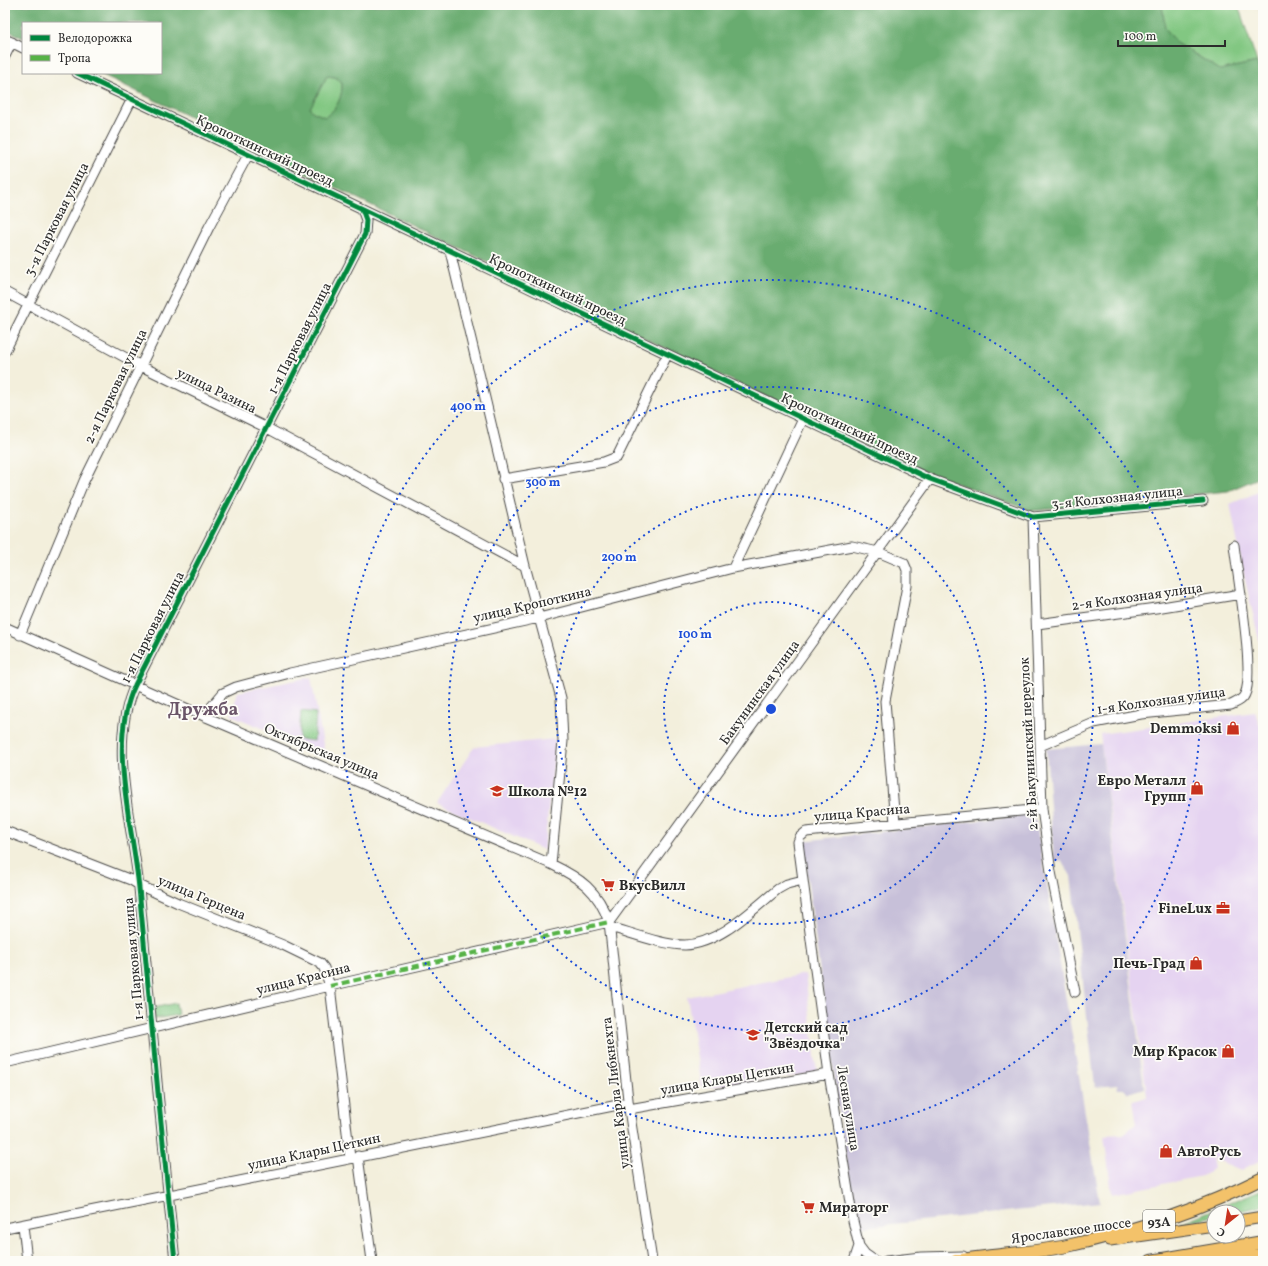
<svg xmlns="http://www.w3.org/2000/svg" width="1268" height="1266" font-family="Vollkorn,serif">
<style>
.built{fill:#e5d3f1}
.industrial{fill:#c7c0d9}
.green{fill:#82c782;stroke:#567956}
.forest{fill:#69ac70;stroke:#4a6c4e;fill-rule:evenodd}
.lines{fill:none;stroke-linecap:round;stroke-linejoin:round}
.stream{stroke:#42abc1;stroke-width:2}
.minor-casing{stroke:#494846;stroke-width:11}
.major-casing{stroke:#494846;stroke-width:13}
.highway-casing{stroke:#494846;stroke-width:14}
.minor{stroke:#fff;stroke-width:9}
.major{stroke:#f3c26a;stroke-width:11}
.highway{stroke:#f3c26a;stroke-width:12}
.quiet{stroke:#56b246;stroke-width:4;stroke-dasharray:8 4;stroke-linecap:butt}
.cycleway-casing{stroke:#fdfcf7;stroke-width:8}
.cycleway{stroke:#00873e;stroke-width:5}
.ring{fill:none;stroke:#1d4ed8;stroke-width:2;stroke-dasharray:2 4}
.labels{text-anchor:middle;stroke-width:3.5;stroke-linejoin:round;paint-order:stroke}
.shield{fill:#fdfcf7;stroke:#6a6a68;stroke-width:1}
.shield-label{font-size:13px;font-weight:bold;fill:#2b2b2b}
.street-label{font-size:14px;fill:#2b2b2b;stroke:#fdfcf7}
.poi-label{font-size:14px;font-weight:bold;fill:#2b2b2b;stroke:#fdfcf7;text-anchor:end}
.district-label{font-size:18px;font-weight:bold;fill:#6b5569;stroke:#fdfcf7}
.centre{fill:#1d4ed8;stroke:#fdfcf7;stroke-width:2}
.ring-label{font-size:12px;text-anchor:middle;font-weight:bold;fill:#1d4ed8;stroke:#fdfcf7;stroke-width:3.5;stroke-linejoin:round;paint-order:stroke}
</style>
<rect width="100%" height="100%" fill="#fdfcf7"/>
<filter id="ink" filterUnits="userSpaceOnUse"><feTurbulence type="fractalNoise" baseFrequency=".025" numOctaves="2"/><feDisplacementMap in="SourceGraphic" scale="8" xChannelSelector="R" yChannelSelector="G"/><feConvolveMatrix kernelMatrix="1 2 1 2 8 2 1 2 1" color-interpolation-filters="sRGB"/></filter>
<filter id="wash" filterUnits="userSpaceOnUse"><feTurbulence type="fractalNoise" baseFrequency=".012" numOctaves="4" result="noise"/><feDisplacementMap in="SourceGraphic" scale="16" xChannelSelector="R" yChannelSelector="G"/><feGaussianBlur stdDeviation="0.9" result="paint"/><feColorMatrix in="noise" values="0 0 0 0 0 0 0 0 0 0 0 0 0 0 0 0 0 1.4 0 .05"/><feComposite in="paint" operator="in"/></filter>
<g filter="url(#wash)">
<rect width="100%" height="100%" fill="#f3efdc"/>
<path class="built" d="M1263 490V657L1244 575 1230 504Z
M311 677 325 755 231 715 238 692Z
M1255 712 1263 733V1159L1241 1170 1212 1158 1214 1168 1202 1176 1112 1194 1104 1135 1124 1134 1136 1124 1132 1101 1147 1097 1100 734Z
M556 739 544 850 437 803 474 747Z
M805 974 817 1073 702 1088 687 997Z"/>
<path class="industrial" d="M1101 744 1144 1088 1128 1093 1125 1089H1118L1117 1085 1095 1087 1071 876 1062 861 1054 863 1046 749Z
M1024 815 1036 821 1100 1202 855 1228 809 891 803 841Z"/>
<path class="green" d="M1162 5H1238L1257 62 1220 70 1177 43 1165 28Z
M327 76 335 77 342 82C343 96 337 110 325 117L313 112 310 108Z
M301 711 316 713 314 741 299 739Z
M176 1003 178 1015 155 1019 153 1008Z
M1263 1189V1206L1235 1212H1214V1216L1181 1223Z"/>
<path class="forest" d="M5 5H1162L1165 28 1177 43 1220 70 1257 62 1263 81V476L1228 491 1031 511 904 464 99 73H161V23H23V38L5 29ZM327 76 335 77 342 82C343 96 337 110 325 117L313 112 310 108Z"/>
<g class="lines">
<path class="stream" d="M1259 5 1263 18"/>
</g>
</g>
<g filter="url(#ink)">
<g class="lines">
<g class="minor-casing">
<path id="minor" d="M5 39 23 48
M5 56 12 42
M77 73 930 479 1033 517 1203 501
M450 251 525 566 561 698 563 741 551 864
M5 292 141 366 267 428 525 566
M5 351 132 99
M503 479 604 462 617 457 667 355
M1033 517 1042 809 1051 872 1075 992
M733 568 803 419
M1037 624 1156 608 1241 594
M5 627 206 717 551 864C580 878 598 890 609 922L629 1109 652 1261
M20 635 84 481 209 227 248 155
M206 717 212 706 223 693 236 687 290 673 539 618 733 568 852 546 878 552 904 563 907 570V586L885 701 895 823
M1040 746 1094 723 1141 714 1231 705C1237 702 1243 700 1245 694 1255 674 1237 572 1234 545
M5 831 131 880 139 885 178 903 283 945 320 963 324 968 330 986 350 1158
M803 880 829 1074 853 1221 859 1246 865 1254 875 1261
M609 922 930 479
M610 927C632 933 662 945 685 945 719 944 752 910 778 889L787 884 803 880 798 842 800 837 806 832 1042 809
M5 1063 330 986 609 922
M629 1109 829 1074
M358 1156 372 1261
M23 1225 27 1261
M5 1228 628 1103
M175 1261C162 1137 150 1012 139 888 133 825 107 744 135 685L365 234 366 220 362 209
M854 1261 859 1246
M886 1261 921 1257 963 1256"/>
</g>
<g class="major-casing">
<path id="major" d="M1238 1221 1263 1217
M1110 1240 1214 1225"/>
</g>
<g class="highway-casing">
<path id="highway" d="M956 1261C992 1255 1032 1253 1067 1246 1135 1231 1201 1209 1263 1178
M1151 1261 1263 1242
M1196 1261 1263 1255"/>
</g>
<use href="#minor" class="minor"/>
<use href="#major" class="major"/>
<use href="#highway" class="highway"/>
<path class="quiet" d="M330 986 609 922"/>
<g class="cycleway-casing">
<path id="cycleway" d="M77 73 930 479 1033 517 1203 501
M175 1261C162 1137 150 1012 139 888 133 825 107 744 135 685L365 234 366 220 362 209"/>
</g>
<use href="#cycleway" class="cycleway"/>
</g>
</g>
<g class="ring">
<circle cx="771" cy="709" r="107"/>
<circle cx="771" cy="709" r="215"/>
<circle cx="771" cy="709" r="322"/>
<circle cx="771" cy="709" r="429"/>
</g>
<defs>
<g id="shop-bare" transform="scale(1.08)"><path d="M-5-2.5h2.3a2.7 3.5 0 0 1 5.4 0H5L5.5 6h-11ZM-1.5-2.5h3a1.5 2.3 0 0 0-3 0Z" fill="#c8321e" stroke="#fdfcf7" stroke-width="2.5" paint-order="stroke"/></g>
<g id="school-bare" transform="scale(1.08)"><path d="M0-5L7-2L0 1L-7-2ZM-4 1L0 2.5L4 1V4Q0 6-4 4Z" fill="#c8321e" stroke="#fdfcf7" stroke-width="2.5" paint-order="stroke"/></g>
<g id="supermarket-bare" transform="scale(1.08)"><path d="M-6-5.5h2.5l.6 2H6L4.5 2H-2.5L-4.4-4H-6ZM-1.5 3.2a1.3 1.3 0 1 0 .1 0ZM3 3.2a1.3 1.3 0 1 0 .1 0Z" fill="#c8321e" stroke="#fdfcf7" stroke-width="2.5" paint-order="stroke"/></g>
<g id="office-bare" transform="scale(1.08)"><path d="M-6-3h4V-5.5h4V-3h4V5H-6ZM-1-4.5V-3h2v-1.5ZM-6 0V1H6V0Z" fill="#c8321e" stroke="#fdfcf7" stroke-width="2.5" paint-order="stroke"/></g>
</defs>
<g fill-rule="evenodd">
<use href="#shop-bare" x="1233" y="728"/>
<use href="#shop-bare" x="1197" y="788"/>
<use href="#school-bare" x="497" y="791"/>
<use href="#supermarket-bare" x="608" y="885"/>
<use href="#office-bare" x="1223" y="908"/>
<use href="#shop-bare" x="1196" y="963"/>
<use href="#school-bare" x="753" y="1035"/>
<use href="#shop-bare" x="1228" y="1051"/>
<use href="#shop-bare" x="1166" y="1151"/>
<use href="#supermarket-bare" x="808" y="1207"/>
</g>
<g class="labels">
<rect class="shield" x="1143" y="1210" width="32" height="22" rx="3"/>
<g class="shield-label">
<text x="1159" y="1226">93A</text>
</g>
<g class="street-label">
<text transform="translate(265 150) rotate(25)" y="5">Кропоткинский проезд</text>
<text transform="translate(56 219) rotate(-63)" y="5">3-я Парковая улица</text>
<text transform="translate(558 289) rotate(25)" y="5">Кропоткинский проезд</text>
<text transform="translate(299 338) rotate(-63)" y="5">1-я Парковая улица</text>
<text transform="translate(115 386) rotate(-64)" y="5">2-я Парковая улица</text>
<text transform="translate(217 390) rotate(26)" y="5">улица Разина</text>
<text transform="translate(850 428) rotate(25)" y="5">Кропоткинский проезд</text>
<text transform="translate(1117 497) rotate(-6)" y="5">3-я Колхозная улица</text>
<text transform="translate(1137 596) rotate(-8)" y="5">2-я Колхозная улица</text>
<text transform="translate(532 604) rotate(-13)" y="5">улица Кропоткина</text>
<text transform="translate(152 627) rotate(-63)" y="5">1-я Парковая улица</text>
<text transform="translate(759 692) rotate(-54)" y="5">Бакунинская улица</text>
<text transform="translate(1161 700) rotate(-8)" y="5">1-я Колхозная улица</text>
<text transform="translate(1028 744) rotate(-93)" y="5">2-й Бакунинский переулок</text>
<text transform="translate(322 751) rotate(23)" y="5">Октябрьская улица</text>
<text transform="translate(862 812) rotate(-5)" y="5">улица Красина</text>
<text transform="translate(202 897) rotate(23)" y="5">улица Герцена</text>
<text transform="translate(133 959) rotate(-95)" y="5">1-я Парковая улица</text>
<text transform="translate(303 978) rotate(-14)" y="5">улица Красина</text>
<text transform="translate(727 1078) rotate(-10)" y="5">улица Клары Цеткин</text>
<text transform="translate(615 1093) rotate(-97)" y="5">улица Карла Либкнехта</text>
<text transform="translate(849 1108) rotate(81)" y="5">Лесная улица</text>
<text transform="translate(314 1151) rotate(-12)" y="5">улица Клары Цеткин</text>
<text transform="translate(1071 1230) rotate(-8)" y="5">Ярославское шоссе</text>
</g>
<g class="poi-label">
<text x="1222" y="733">Demmoksi</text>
<text x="1186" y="785">Евро Металл<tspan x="1186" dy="16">Групп</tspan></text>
<text x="508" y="796" text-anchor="start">Школа №12</text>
<text x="619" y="890" text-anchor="start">ВкусВилл</text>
<text x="1212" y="913">FineLux</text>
<text x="1185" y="968">Печь-Град</text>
<text x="764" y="1032" text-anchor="start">Детский сад<tspan x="764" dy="16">"Звёздочка"</tspan></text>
<text x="1217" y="1056">Мир Красок</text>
<text x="1177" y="1156" text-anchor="start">АвтоРусь</text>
<text x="819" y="1212" text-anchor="start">Мираторг</text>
</g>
<g class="district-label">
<text x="203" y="715">Дружба</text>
</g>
</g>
<circle cx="771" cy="709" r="6" class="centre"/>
<g class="ring-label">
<text x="468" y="410">400 m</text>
<text x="543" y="486">300 m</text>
<text x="619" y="561">200 m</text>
<text x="695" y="638">100 m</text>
</g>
<rect width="1268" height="1266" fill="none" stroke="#fdfcf7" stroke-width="20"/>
<rect x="22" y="22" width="140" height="52" fill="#fdfcf7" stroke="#a9a8a5"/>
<rect x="30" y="35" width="20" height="6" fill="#00873e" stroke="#a9a8a5"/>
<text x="58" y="42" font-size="12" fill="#2b2b2b">Велодорожка</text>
<rect x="30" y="55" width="20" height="6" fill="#56b246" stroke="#a9a8a5"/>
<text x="58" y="62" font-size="12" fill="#2b2b2b">Тропа</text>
<g transform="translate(1226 1224) rotate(210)"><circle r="19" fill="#fdfcf7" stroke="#a9a8a5"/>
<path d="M0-3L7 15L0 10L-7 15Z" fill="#c8321e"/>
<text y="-6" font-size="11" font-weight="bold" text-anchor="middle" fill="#2b2b2b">С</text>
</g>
<path d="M1118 40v6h107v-6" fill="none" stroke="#2b2b2b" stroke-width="2"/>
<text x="1124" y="40" font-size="12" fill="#2b2b2b" stroke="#fdfcf7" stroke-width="3" paint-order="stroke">100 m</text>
</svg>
